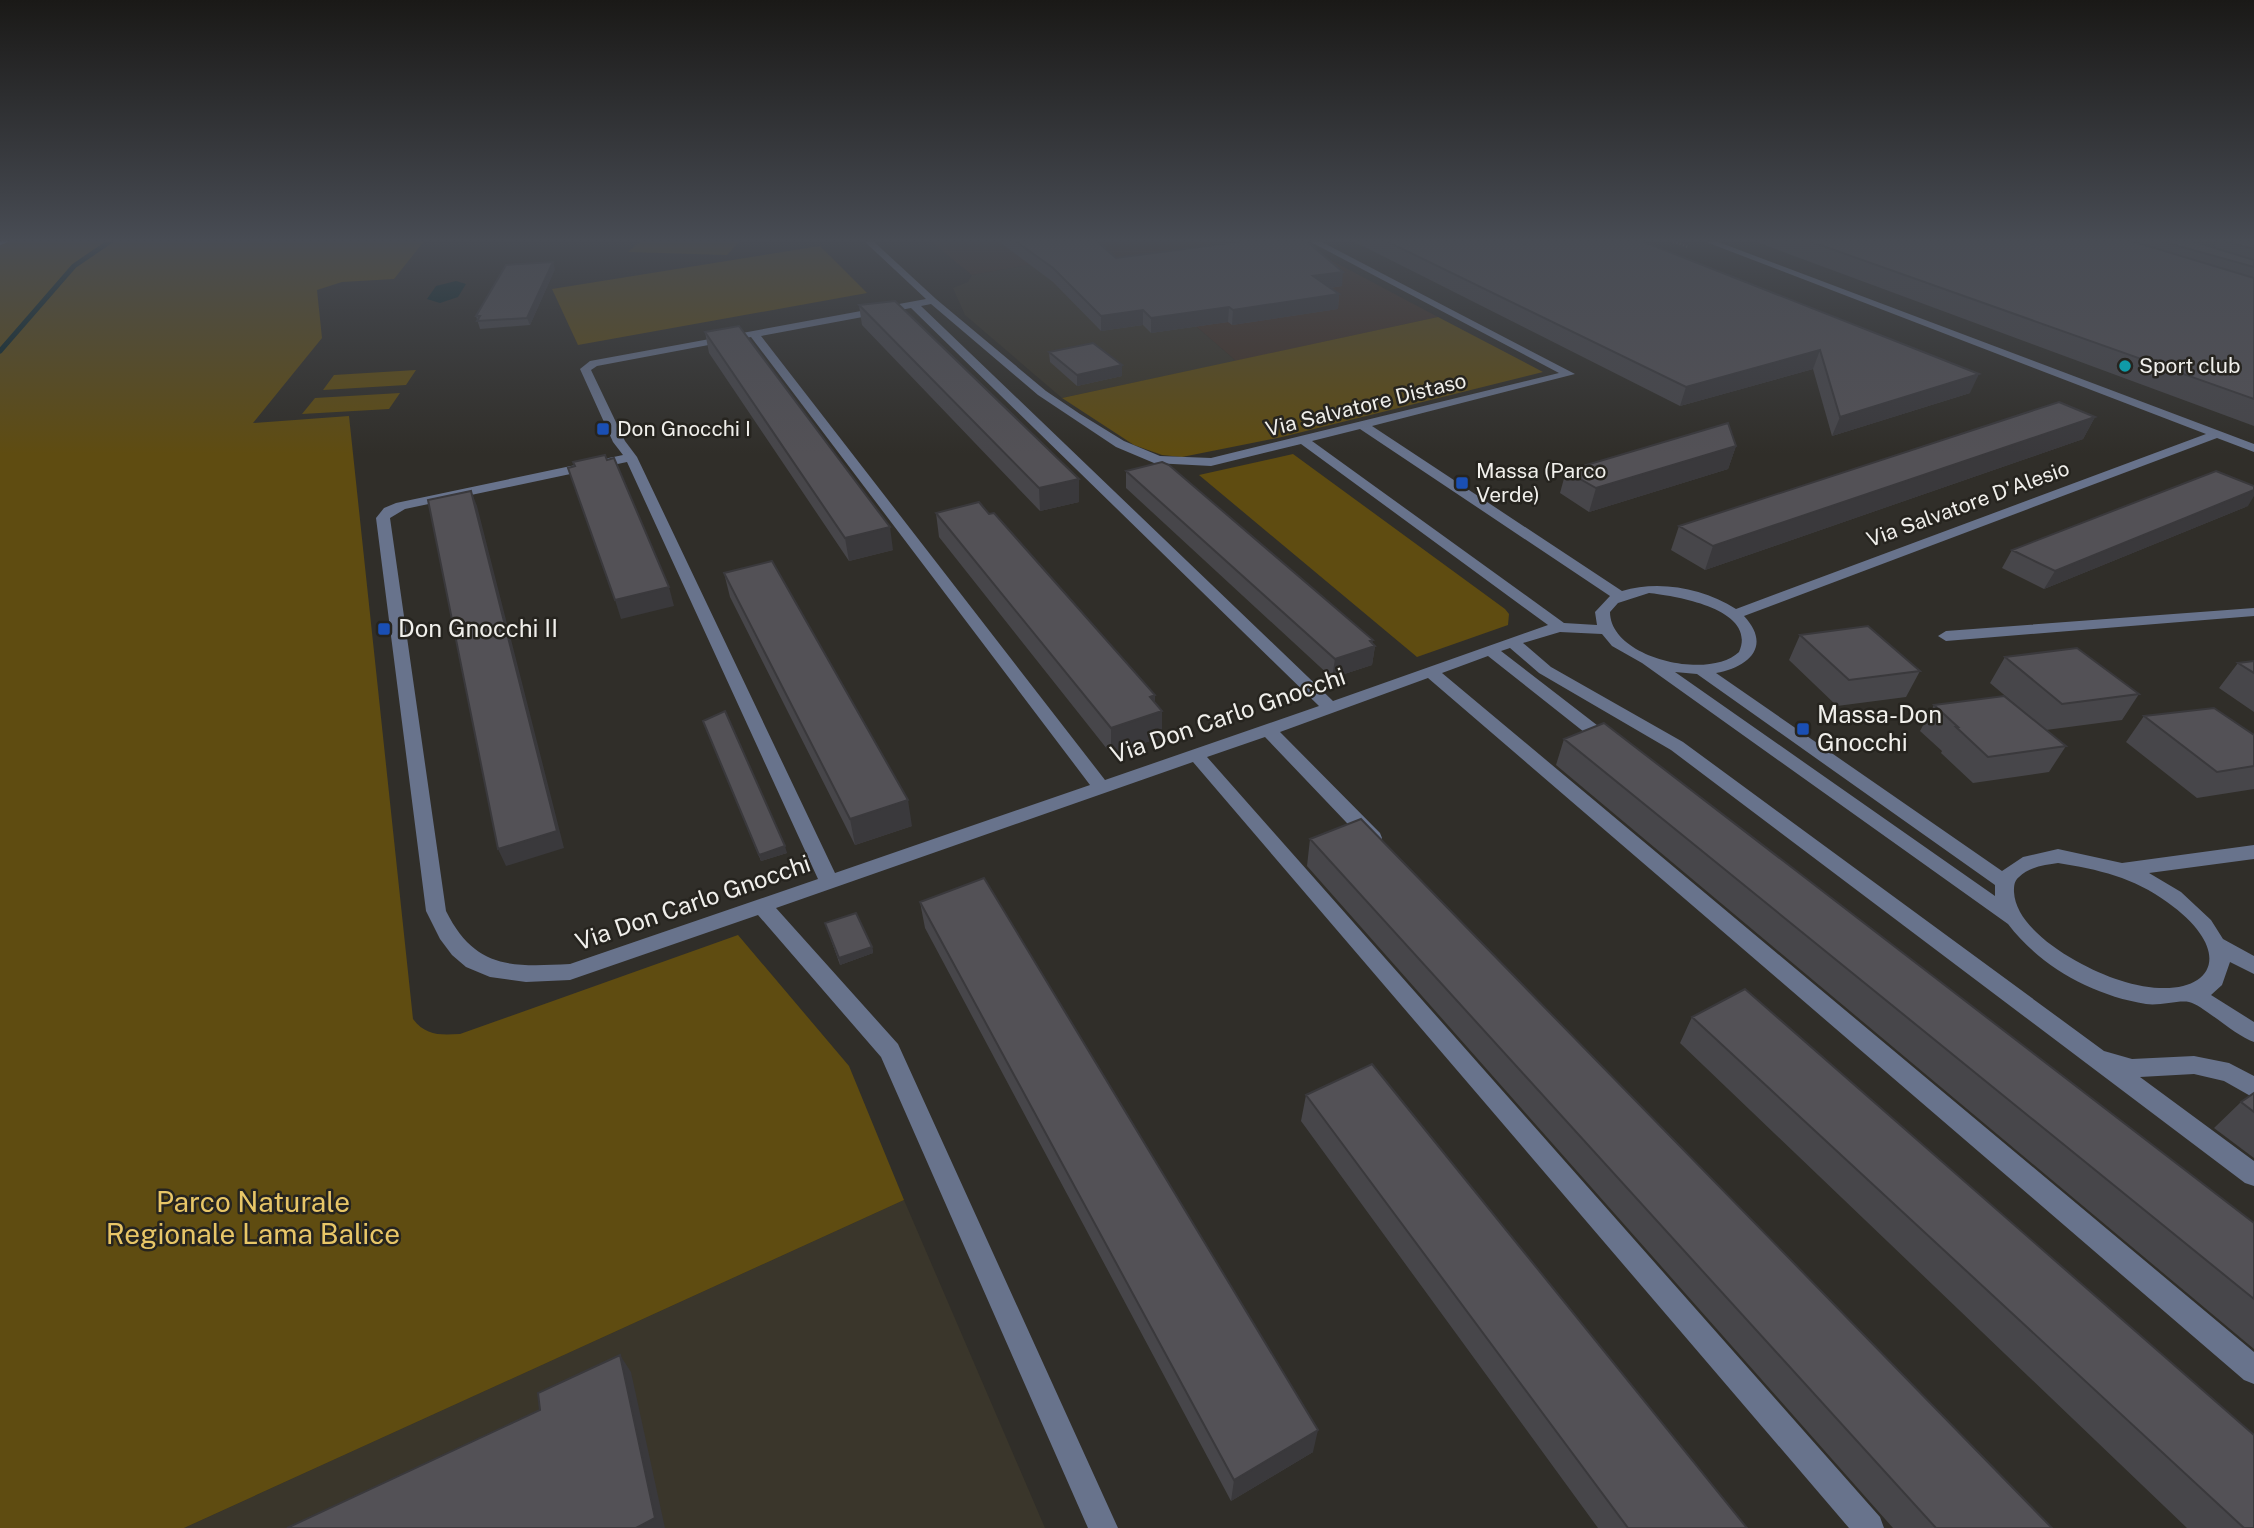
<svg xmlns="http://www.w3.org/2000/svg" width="2254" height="1528" font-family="'Public Sans',sans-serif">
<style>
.commercial{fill:#423227}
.built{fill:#3a362b}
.green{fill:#5f4c11}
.water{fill:#052428}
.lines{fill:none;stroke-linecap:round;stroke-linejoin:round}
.stream{stroke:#052428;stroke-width:5}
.path{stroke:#95938f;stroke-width:2.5;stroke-dasharray:1 2.5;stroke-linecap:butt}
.minor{fill:#68738c;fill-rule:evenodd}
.major{fill:#a1b7ea;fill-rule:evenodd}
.wall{fill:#47464a}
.shaded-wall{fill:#3a393c}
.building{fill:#535156;stroke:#3a393c;stroke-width:2}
.culture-dot{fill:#0f9aa8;stroke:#26241f;stroke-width:2.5}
.transit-dot{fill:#1a4fb4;stroke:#26241f;stroke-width:2.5}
.labels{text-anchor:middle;stroke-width:5;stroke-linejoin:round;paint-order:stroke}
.far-poi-label{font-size:21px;fill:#f0efeb;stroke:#26241f;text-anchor:start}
.far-street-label{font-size:21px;fill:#f0efeb;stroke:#26241f}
.poi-label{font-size:24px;fill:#f0efeb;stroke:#26241f;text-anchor:start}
.street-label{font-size:24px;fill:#f0efeb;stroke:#26241f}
.near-park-label{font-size:28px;fill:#e8c667;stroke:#26241f}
</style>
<rect width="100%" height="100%" fill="#302e29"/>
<path class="commercial" d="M929 240H1293L1438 317 1236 361 1109 251 972 275Z"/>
<path class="built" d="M1109 251 1236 361 1062 398 965 315 953 288 968 282 972 275Z
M904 1200 1045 1528H184Z"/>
<path class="green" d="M0 240H425L394 279 342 282 317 290 322 338 253 423 349 416 413 1019C426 1036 440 1035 460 1034L738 935 849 1066 904 1200 184 1528H0Z
M642 240H741L727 255 628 252Z
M820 246 867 293 578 345 552 289Z
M1438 317 1543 372 1282 437 1182 457 1162 455 1134 445 1062 398Z
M416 370 406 385 323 390 334 375Z
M400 393 389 409 302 414 315 398Z
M1293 454 1505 609 1509 614 1508 625 1417 657 1199 475Z"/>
<path class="water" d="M456 281 466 284 458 297 440 303 427 299 436 286Z"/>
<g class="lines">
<path class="stream" d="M0 351 74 266 112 240"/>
<path class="path" d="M1670 240 1688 247"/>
<path class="minor" d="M863 240H872L936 299 1046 391 1080 414 1124 441 1160 456 1211 458 1559 373 1307 240H1318L1575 374 1372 426 1622 591C1659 580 1703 588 1736 609L2206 434 1701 240H1713L2254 444V452L2217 438 1744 616C1772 646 1749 667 1716 673L2002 871 2023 857 2058 849 2122 863 2254 845V859L2149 873 2181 892 2211 920 2223 939 2254 956V974L2230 962 2222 985 2211 995 2254 1022V1042C2235 1036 2203 1005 2189 1002 2178 1000 2160 1006 2146 1004 2092 995 2041 967 2008 924L1642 663 1612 646 1602 634 1560 632 1523 643 1551 667 1683 742 2104 1051 2132 1059 2194 1056 2229 1063 2254 1076V1098L2224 1081 2194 1074 2140 1077 2254 1161V1186L2245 1183 1671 750 1539 673 1510 648 1501 651 1615 739 1618 743 1615 747H1603L1488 656 1442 673 2254 1352V1384L2244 1380 1428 678 1280 732 1380 833 1382 838 1380 843H1366L1265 737 1207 757 1880 1517 1884 1528H1849L1193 762 776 908 898 1044 1118 1528H1088L881 1057 758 915 570 980 526 982 490 977 466 967 452 955 440 939 426 911 376 518 384 508 396 503 623 455 613 442 580 369 590 361 926 299ZM931 304 1038 395 1116 447 1154 463 1211 466 1301 444 1548 625 1333 701 921 306ZM911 308 1319 706 1105 780 761 336ZM751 337 1090 785 835 873 637 457 625 441 591 370 597 366ZM1360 429 1610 596 1595 612 1597 625 1564 623 1312 441ZM627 462 818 879 570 964C511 967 475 969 446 911L390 518 405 509ZM1649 593C1676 596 1758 609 1739 652 1709 681 1610 658 1610 612L1618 603ZM1675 672 1697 674 1995 885V896ZM2058 863C2097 869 2135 878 2167 902 2247 959 2204 1008 2119 980 2085 969 2016 933 2014 892 2014 886 2014 881 2019 877 2028 867 2045 865 2058 863Z
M2254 608V616L1946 641 1938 636 1946 631Z"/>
<path class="major" d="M0 240H13L0 245Z"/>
</g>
<path class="wall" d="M997 240H1095L1116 258 1342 286 1330 288 1339 294 1338 309 1232 325 1228 322 1151 333 1143 325 1101 331 1053 282Z
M1351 240H1639L1970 393 1832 436 1813 369 1680 406Z
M1751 240H2254V426Z
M555 269 530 325 480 329 476 316Z
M859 305 1079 479V502L1040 511 862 325Z
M705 332 893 550 849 561 709 353Z
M1049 352 1122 365V376L1077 386 1050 362Z
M2095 417 2083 439 1705 570 1671 550 1679 526Z
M1736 446 1728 469 1589 512 1560 493 1566 471Z
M1126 471 1373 644 1375 646 1372 665 1332 678 1126 488Z
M2248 506 2044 589 2002 568 2012 550Z
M936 513 1155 703 1162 711V737L1111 754 939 537Z
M724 573 912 826 855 845 730 597Z
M1800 635 1920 671 1906 697 1837 706 1789 660Z
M2005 657 2139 694 2122 720 2046 730 1990 683Z
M2254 661V712L2219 688 2238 663Z
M1934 705 2066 746 2049 772 1973 783 1941 753 1942 751 1920 731Z
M2144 716 2254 735V789L2197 798 2126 742Z
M703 721 787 853 761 861Z
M1564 739 2254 1223V1349L1556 765Z
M1310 839 2052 1528H1893L1307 866Z
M920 902 1313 1452 1231 1501 925 928Z
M825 923 872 947 873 953 840 965Z
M1692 1017 2254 1528H2187L1680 1043Z
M2254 1093V1158L2214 1128 2241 1102Z
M1306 1095 1747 1528H1598L1301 1121Z"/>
<path class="shaded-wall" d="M2195 240H2218L2215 246 2194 250 2190 249Z
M553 262 555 269 530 325 527 318Z
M1343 272 1342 286 1312 290 1313 276Z
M1339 294 1338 309 1232 325 1233 310Z
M1229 307 1228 322 1151 333V318Z
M1143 310V325L1101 331V316Z
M1820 350 1813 369 1680 406 1686 387Z
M1122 365V376L1077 386V375Z
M1979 374 1970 393 1832 436 1840 417Z
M2095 417 2083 439 1705 570 1713 546Z
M1736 446 1728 469 1589 512 1596 488Z
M1079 479V502L1040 511 1039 488Z
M2254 490V496L2248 506 2044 589 2055 571Z
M471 491 477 506 564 848 506 866 498 849Z
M890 527 893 550 849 561 845 538Z
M669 587 674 606 621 619 615 600Z
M1373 640 1372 647 1375 646 1372 665 1332 678 1335 659Z
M1155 695V714L1162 711V737L1111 754V728L1150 697Z
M908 800 912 826 855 845 850 819Z
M785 846 787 853 761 861 759 855Z
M872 947 873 953 840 965 839 958Z
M620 1355 631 1372 665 1528H636Z
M1318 1430 1313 1452 1231 1501 1234 1480Z"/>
<path class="building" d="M1014 240H1095L1116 258 1252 240H1305L1343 272 1313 276 1339 294 1233 310 1229 307 1151 318 1143 310 1101 316 1053 268Z
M1384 240H1639L1979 374 1840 417 1820 350 1686 387Z
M1806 240H2128L2254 278V399Z
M2157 240H2189L2254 260V267Z
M2221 240H2254V249Z
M553 262 527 318 477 321 480 316H476L506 265Z
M895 301 1079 479 1039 488 859 305Z
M739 326 890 527 845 538 705 332Z
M1093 343 1122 365 1077 375 1049 352Z
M2059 402 2095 417 1713 546 1679 526Z
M1728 423 1736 446 1596 488 1566 471Z
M605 455 607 460 614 458 669 587 615 600 568 468 575 466 573 462Z
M1162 462 1169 465 1373 640 1370 641 1375 646 1335 659 1126 471Z
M2216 471 2254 486V490L2055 571 2012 550Z
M471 491 557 831 498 849 428 500Z
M979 502 989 514 994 513 1155 695 1150 697 1162 711 1111 728 936 513Z
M772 561 908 800 850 819 724 573Z
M1868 626 1920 671 1849 680 1800 635Z
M2077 648 2139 694 2062 704 2005 657Z
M2254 661V673L2238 663Z
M2004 696 2066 746 1988 757 1956 727H1958L1934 705Z
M2214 708 2254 735V766L2217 772 2144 716Z
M725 711 785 846 759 855 703 721Z
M1604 723 2254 1223V1299L1564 739Z
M1361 819 2052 1528H1936L1310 839Z
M984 878 1318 1430 1234 1480 920 902Z
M856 913 872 947 839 958 825 923Z
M1745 989 2254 1435V1528H2244L1692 1017Z
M1372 1064 1747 1528H1628L1306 1095Z
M2254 1093V1112L2241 1102Z
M620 1355 655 1518 636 1528H287L540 1410 538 1393Z"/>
<linearGradient id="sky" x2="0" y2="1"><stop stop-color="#1a1917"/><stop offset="0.53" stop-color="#484c54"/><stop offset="1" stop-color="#484c54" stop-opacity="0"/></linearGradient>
<rect width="2254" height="454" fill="url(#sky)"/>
<circle class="culture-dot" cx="2125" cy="366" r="7"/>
<g class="transit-dot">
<rect x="596" y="422" width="14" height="14" rx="3.5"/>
<rect x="1455" y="476" width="14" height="14" rx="3.5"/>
<rect x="377" y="622" width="14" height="14" rx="3.5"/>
<rect x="1796" y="722" width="14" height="14" rx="3.5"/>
</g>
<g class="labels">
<g class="far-poi-label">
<text x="2139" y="373">Sport club</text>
<text x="617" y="436">Don Gnocchi I</text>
<text x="1476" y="478">Massa (Parco<tspan x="1476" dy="24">Verde)</tspan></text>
</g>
<g class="far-street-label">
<text transform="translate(1366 405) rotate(-14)" y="7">Via Salvatore Distaso</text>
<text transform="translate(1968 504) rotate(-20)" y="7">Via Salvatore D'Alesio</text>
</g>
<g class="poi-label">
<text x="398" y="637">Don Gnocchi II</text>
<text x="1817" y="723">Massa-Don<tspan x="1817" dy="28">Gnocchi</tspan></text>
</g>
<g class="street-label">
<text transform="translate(1228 716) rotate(-19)" y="8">Via Don Carlo Gnocchi</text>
<text transform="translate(693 903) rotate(-19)" y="8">Via Don Carlo Gnocchi</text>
</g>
<g class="near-park-label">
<text x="253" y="1212">Parco Naturale<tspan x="253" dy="32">Regionale Lama Balice</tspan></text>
</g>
</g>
</svg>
